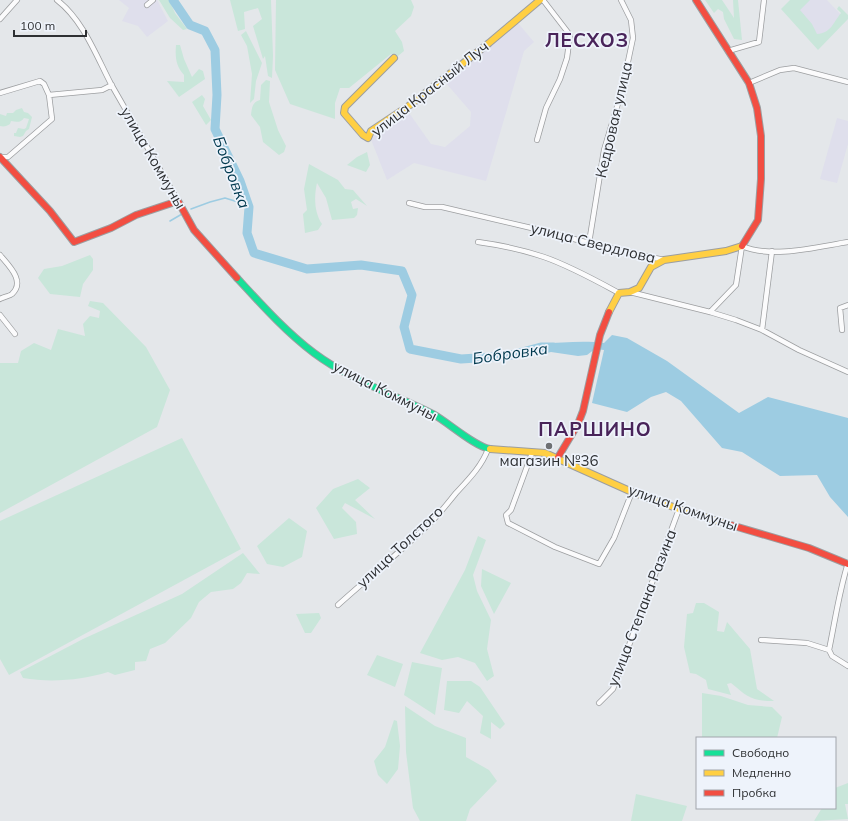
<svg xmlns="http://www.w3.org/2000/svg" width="848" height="821" font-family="Mulish,sans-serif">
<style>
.industrial{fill:#dfdfec}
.green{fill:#c9e6da}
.water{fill:#9dcce2}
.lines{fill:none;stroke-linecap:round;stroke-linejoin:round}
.stream{stroke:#9dcce2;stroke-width:1.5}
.river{stroke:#9dcce2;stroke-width:9}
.street-casing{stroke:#9c9ea0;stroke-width:6}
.fast-casing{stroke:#9c9ea0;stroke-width:8}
.slow-casing{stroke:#9c9ea0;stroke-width:8}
.jam-casing{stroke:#9c9ea0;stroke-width:8}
.street{stroke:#fbfbfc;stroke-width:4.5}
.fast{stroke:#16e098;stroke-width:6}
.slow{stroke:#ffcf43;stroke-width:6}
.jam{stroke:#f24e42;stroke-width:6}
.poi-dot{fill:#6e7073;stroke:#eef3fb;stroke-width:1.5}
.labels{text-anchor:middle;stroke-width:3.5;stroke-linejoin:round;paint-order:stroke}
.street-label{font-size:15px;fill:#2e3033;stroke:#eef3fb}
.poi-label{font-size:15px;fill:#2e3033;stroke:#eef3fb}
.water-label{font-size:16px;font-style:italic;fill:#00394e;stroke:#eef3fb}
.district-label{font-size:19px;font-weight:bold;letter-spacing:1px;fill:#49245a;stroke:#eef3fb}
</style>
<rect width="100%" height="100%" fill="#e4e7ea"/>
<path class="industrial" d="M119 0H157L168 21 147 37 138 26 122 21 129 8Z
M801 0H827L843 17 821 39 792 10Z
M518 23 534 42 524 51 486 181 414 163 387 180 370 137 375 131 407 110 431 144 445 147 470 126 471 112 445 82Z
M837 118 848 121V144L837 183 820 179Z"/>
<path class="green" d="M159 0H169L175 13 187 29 183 30 170 18Z
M230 0H271L273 56 272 78 268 76 265 56 263 59 253 26 262 19 258 8 244 12 245 29 238 31Z
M276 0H411L414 7 411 16 395 31 402 42 404 51 398 56 391 54 349 88H340L335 103V119L290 104 275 70Z
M705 0H722L734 18 733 0H738L742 40 734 39 724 19 723 12 718 9 714 13Z
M790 0H810L800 10 812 24 817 34C831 33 833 23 841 13L837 9 839 6 848 15V19L818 50 781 9Z
M246 31 262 63 256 81 254 99 250 103 252 74 247 46 241 35Z
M176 45H180L184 59 192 77 199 69 203 71 205 79 179 97 167 81 184 82V75C176 66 175 58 176 45Z
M266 80 270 81 269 102 278 130 286 146 284 152 279 155 263 142 260 127 251 115C252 108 252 102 260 100L261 85Z
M202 95 205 99 203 106 211 120 206 125 192 102Z
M22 108 24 112 28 113 32 117 29 129 26 131 23 136 20 137 14 136V133H16L18 128 24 129 26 128 29 119 24 118C21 123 16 122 11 121L10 124C7 126 4 127 0 126V114L6 116 7 113H13L16 110Z
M367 152 370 165 366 172 347 165 357 157Z
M309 164 338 180 345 189 353 190 367 206 356 199 351 202 353 209 358 208 357 215 354 218 332 220 326 198 317 183C314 196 314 212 322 224L318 230 305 233 303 214 307 210 304 189Z
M90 255 93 259V270L83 284 80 297 50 294 38 278 44 269 62 266Z
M90 301 103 303 146 347 170 390 157 427 0 513V363H18L21 351 34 343 51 350 58 329 85 336 83 324 90 316 99 318 100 311 88 306Z
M182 438 241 549 9 675 0 659V521Z
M358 479 370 488 355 500 375 519 345 503 342 508 356 522 357 534 334 539 316 508 333 489Z
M289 518 307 531 302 557 283 567 267 564 257 546Z
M478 536 486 540 473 575 477 591 491 620 487 649 494 676 487 681 475 663 458 657 442 660 420 653 465 570Z
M243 553 260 574 247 573 241 583 233 589 211 592 199 602 191 618 165 643 150 649 146 661 135 662V670L115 675 108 672C82 680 51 683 23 678L20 672 83 639 182 594Z
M482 569 511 583 494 614 481 586Z
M696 603H704L719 612 717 631 724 632 727 622 750 649 757 689 774 701C751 701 748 697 731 683L727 684 731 695 708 689 706 680 696 674 690 673 684 647 687 614 693 613Z
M319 613 321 618 311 633H305L296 614Z
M377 655 403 664 395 687 367 675Z
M412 662 442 668 435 715 404 695Z
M447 681H471L480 687 505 724 500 729 491 722V739L480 733 483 716 467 701 459 713 444 710Z
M702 693 721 696 748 705 772 707 782 717 777 738H706L702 737Z
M405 706 435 726 466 738V757L489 770 497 781 470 809 466 821H420L413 808 406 752Z
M394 720 397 721 400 746 398 769 387 784 378 775 374 761 385 747Z
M848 783V804H845L848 819 814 821 822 808H835V788Z
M636 794 687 806 682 821H631Z"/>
<path class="water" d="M612 335 627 338 667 361 739 413 768 397 848 418V517L830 497 817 475 780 476 742 452 722 448 681 401 666 392 651 397 627 412 592 403 604 350 595 349 587 355 578 356 551 352 543 354 541 343C562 343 584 340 604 343Z"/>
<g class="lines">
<path class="stream" d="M191 209 210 202 225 198 238 202 247 199
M170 221 182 214"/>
<path class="river" d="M173 0 190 25 205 31 215 50 217 95 215 129 240 181 249 207 247 233 254 253 307 269 361 265 402 271 412 295 404 327 410 349 461 359 508 356 541 347H553"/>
<g class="street-casing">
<path id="street" d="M57 0C83 20 96 55 111 84 133 123 156 162 178 201
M147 5 153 0
M0 19 17 0
M728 51 759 42 764 0
M749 83 780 70 794 68 848 82
M0 93 40 81 44 84 49 95
M537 140 546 108 560 79 567 58 570 35 543 0
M1 157H8L52 119 49 95 102 90 112 85
M409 203 425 207H442L540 230 589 243 664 260
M478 242C500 245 523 250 544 257 570 266 595 280 619 293
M589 243 604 150 622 90 633 38 631 20 621 0
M0 255C8 265 26 281 12 294 10 296 3 297 0 299
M630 292 710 312 736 320 762 330 799 350 848 372
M710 312 736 285 742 246C771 259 817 247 848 242
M0 315 15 334
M762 330 772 251
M842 330 840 308 848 305
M532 453 511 510 506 515 508 523 555 547 599 564 614 538 632 492
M338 605C368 578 399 553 428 525 438 516 447 504 456 493 468 480 482 466 488 449
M761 640 807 643 829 650 832 656 848 666
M829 650C835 621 839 592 848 563
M599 703 613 689 679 509"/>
</g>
<g class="fast-casing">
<path id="fast" d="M237 278C261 304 285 331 314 353 350 380 393 394 433 414 449 423 474 446 490 449"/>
</g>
<g class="slow-casing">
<path id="slow" d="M394 58 345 107 344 113 363 135 368 138 371 131 410 105 489 43 540 0
M609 312 619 293 630 292 639 288 651 267 664 260 726 251 742 246
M490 449 545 453 632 492 679 509 724 523"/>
</g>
<g class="jam-casing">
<path id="jam" d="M696 0 749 83 757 108 761 136V179L758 220 742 246
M0 157 50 211 74 242 111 228 136 215 178 201 194 230 237 278
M557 459 578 424 583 411 600 335 609 312
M724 523 809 548 848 564"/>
</g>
<use href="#street" class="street"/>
<use href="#fast" class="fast"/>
<use href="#slow" class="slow"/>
<use href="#jam" class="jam"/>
</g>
<circle class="poi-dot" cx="549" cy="446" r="4"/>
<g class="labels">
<g class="street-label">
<text transform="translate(430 89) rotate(-38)" y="5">улица Красный Луч</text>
<text transform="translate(614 120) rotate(-77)" y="5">Кедровая улица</text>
<text transform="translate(153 158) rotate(60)" y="5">улица Коммуны</text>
<text transform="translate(593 243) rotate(14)" y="5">улица Свердлова</text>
<text transform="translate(385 391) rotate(27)" y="5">улица Коммуны</text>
<text transform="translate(683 508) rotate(19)" y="5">улица Коммуны</text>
<text transform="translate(400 547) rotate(-43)" y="5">улица Толстого</text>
<text transform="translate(642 608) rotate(-69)" y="5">улица Степана Разина</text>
</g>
<g class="poi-label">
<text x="549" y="466">магазин №36</text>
</g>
<g class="water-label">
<text transform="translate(232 172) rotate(69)" y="6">Бобровка</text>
<text transform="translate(510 353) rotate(-8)" y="6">Бобровка</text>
</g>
<g class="district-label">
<text x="587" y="47">ЛЕСХОЗ</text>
<text x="595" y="436">ПАРШИНО</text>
</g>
</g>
<rect x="696" y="737" width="140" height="72" fill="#eef3fb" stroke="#a1a5ab"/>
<rect x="704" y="750" width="20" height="6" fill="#16e098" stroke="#a1a5ab"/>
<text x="732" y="757" font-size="12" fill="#2e3033">Свободно</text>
<rect x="704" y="770" width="20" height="6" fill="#ffcf43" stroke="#a1a5ab"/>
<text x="732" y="777" font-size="12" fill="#2e3033">Медленно</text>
<rect x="704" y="790" width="20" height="6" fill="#f24e42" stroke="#a1a5ab"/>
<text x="732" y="797" font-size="12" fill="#2e3033">Пробка</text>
<path d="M14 30v6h72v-6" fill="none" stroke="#2e3033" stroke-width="2"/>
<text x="20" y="30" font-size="12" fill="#2e3033" stroke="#eef3fb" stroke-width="3" paint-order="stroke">100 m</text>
</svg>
